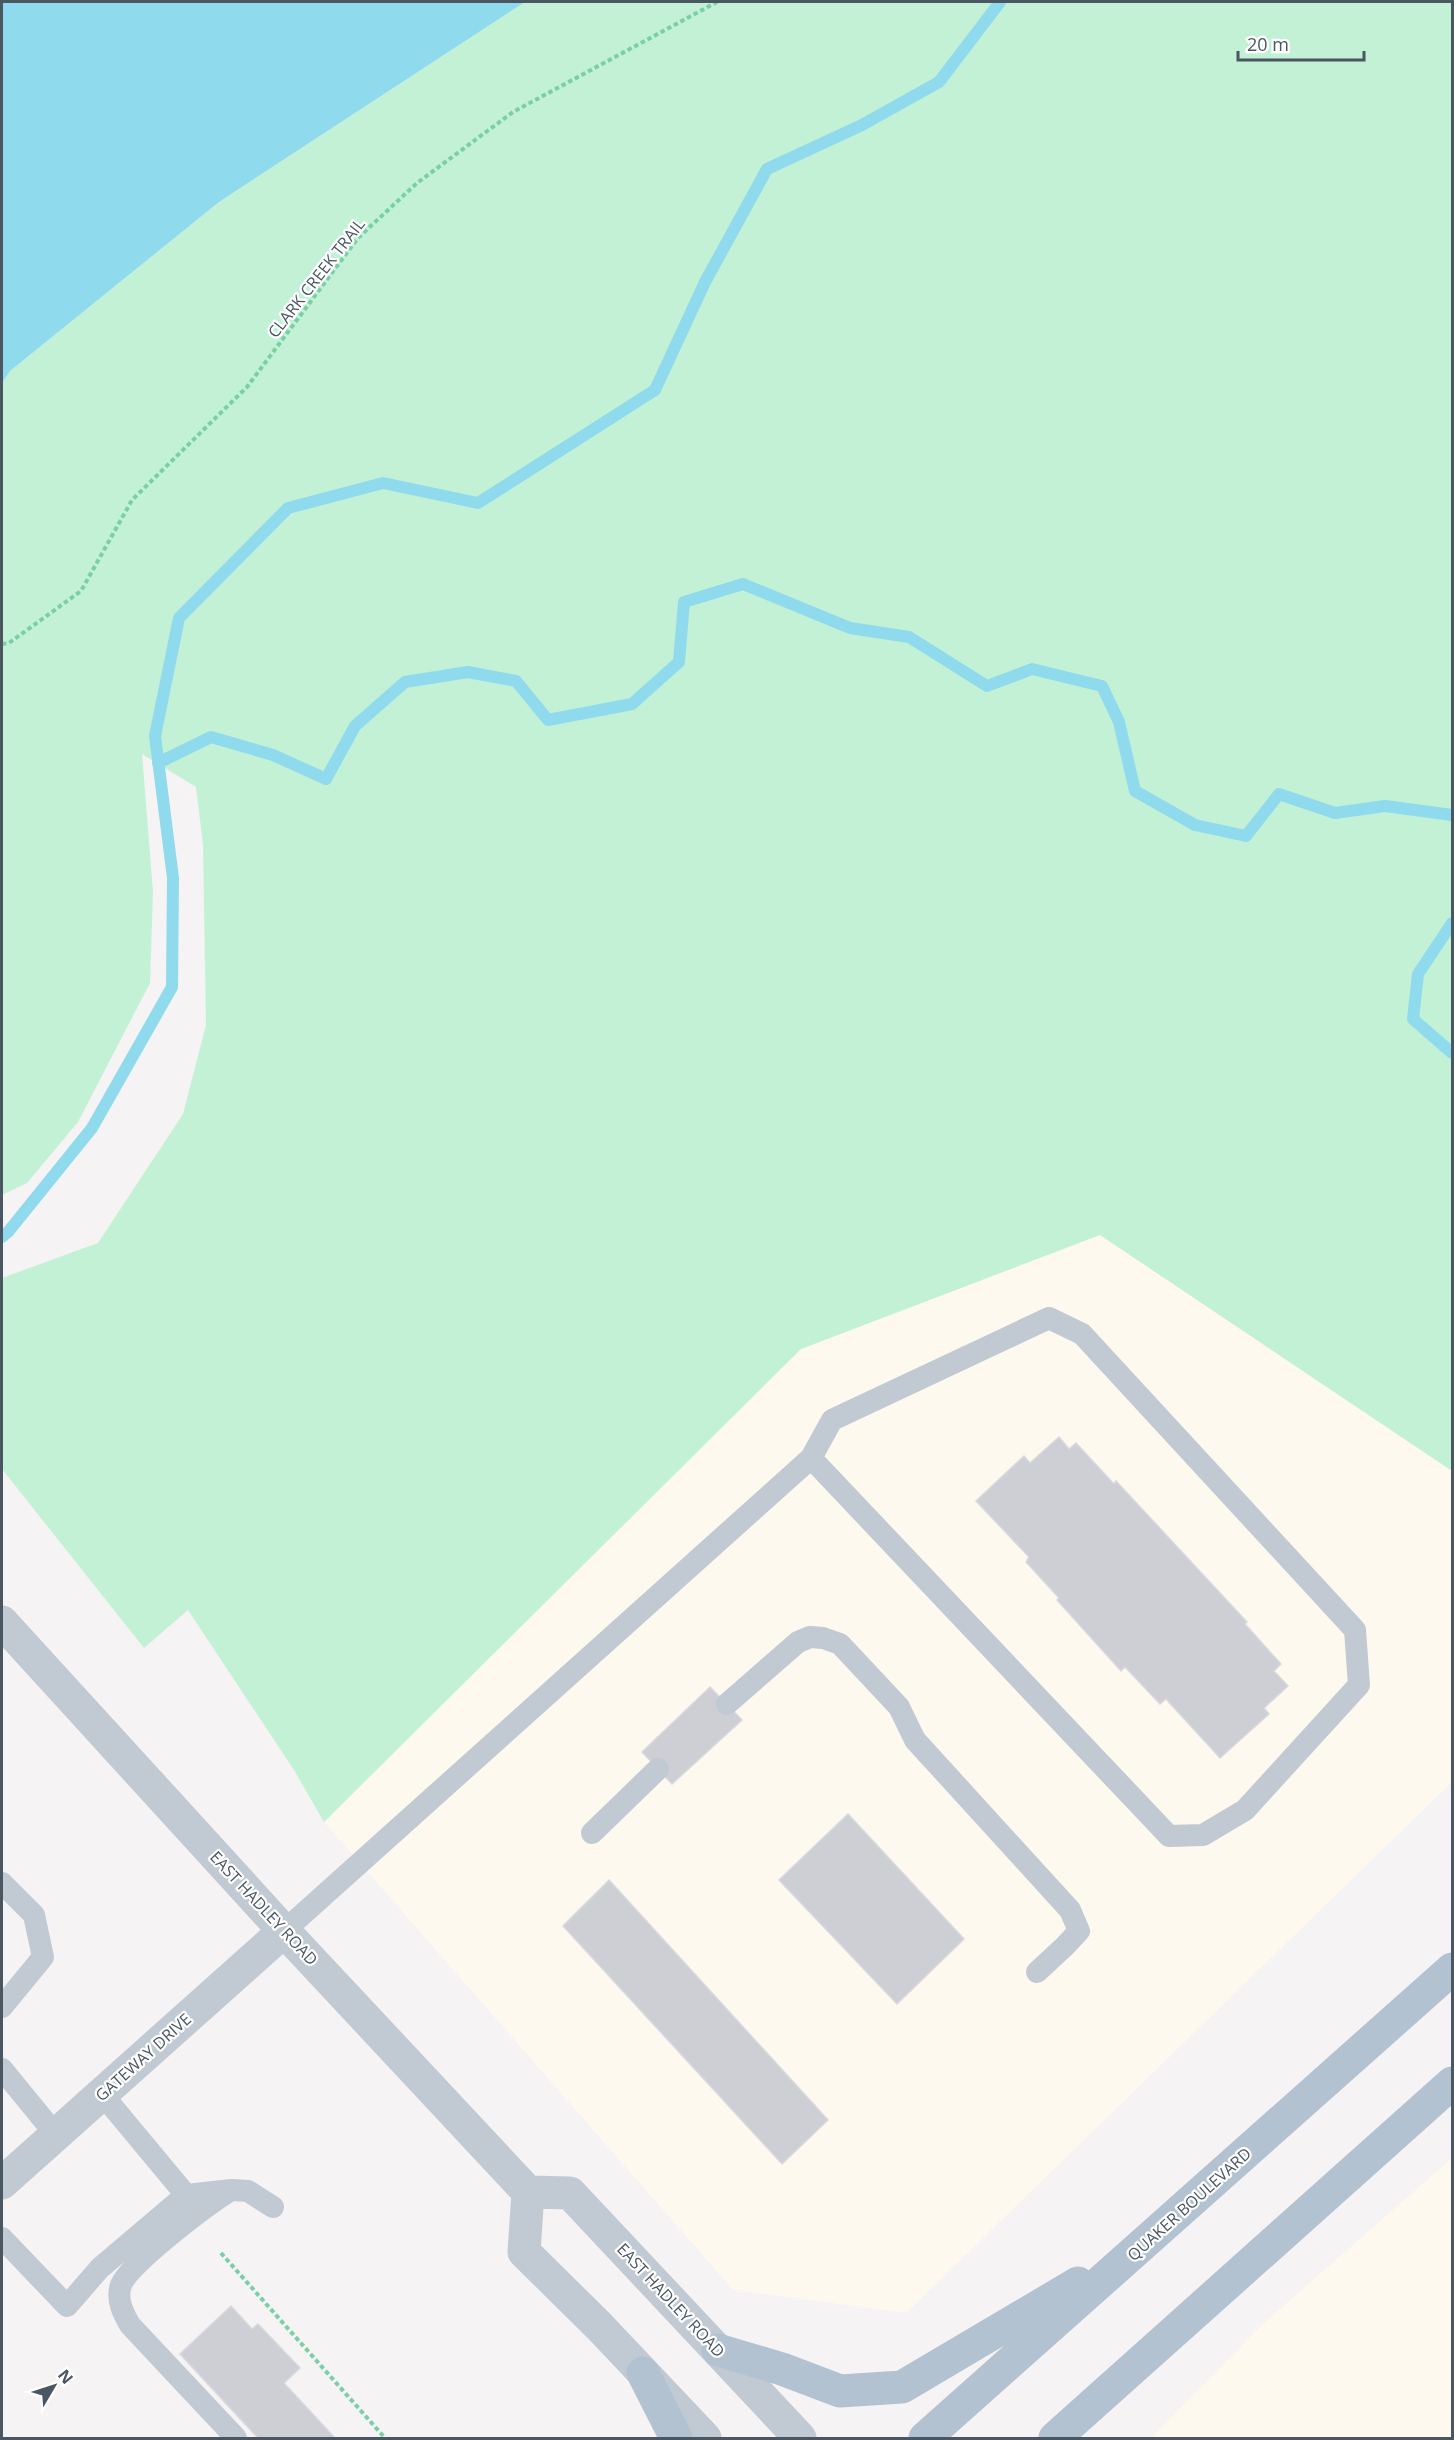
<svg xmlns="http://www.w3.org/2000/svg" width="1454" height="2440" font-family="'Open Sans',sans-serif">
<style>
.commercial{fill:#fdf9ef}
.green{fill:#c3f1d5}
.water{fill:#90daee}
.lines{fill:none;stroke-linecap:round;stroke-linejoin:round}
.stream{stroke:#90daee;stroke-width:12}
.building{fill:#cdcfd5;stroke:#d7d9de;stroke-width:1.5}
.path{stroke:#7ad0a6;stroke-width:4;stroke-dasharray:4.5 3;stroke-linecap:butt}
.service{stroke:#c1cad2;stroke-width:22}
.minor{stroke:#c1cad2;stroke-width:33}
.tertiary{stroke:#c1cad2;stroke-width:33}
.primary{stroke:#b3c2d1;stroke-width:33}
.labels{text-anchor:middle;stroke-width:4.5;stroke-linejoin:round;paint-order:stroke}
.street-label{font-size:16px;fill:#4a5661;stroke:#fff}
</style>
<rect width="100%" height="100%" fill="#f5f3f3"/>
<path class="commercial" d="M1100 1235 1452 1471V1782L906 2313 733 2290 324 1822 801 1349Z
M1452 2158V2438H1151L1264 2323Z"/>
<path class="green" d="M525 2H1452V1471L1100 1235 801 1349 324 1822 294 1770 188 1610 144 1648 2 1469V1278L98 1243 183 1114 206 1025 203 845 196 787 142 754 153 892 150 983 78 1122 27 1183 2 1195V383L10 371 219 202Z"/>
<path class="water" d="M2 2H525L219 202 10 371 2 383Z"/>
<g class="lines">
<path class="stream" d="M158 763 211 737 273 755 326 779 355 726 405 682 468 672 516 681 548 720 632 704 679 662 684 602 743 584 850 628 909 637 987 686 1032 669 1102 686 1119 722 1135 791 1195 825 1246 836 1279 794 1335 813 1385 806 1452 815
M1452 923 1418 974 1413 1019 1452 1053
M2 1237 8 1232 92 1128 172 987 173 878 155 736 179 618 288 508 383 483 478 503 655 390 705 282 767 169 862 125 939 82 1000 2"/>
</g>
<path class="building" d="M1059 1437 1069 1449 1076 1443 1114 1484 1116 1481 1247 1622 1245 1624 1281 1664 1274 1671 1288 1686 1264 1708 1269 1714 1220 1758 1166 1699 1160 1704 1125 1667 1121 1671 1057 1600 1059 1598 1026 1562 1029 1557 976 1501 1024 1456 1030 1463Z
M710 1687 742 1720 672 1784 642 1752Z
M848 1814 964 1939 897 2004 779 1880Z
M609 1880 828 2120 782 2164 563 1926Z
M231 2306 252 2329 258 2324 300 2368 284 2383 335 2438H258L180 2354Z"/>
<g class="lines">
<path class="path" d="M2 644 9 643 81 591 132 500 247 387 358 238 417 183 513 112 717 2
M221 2253 385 2438"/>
<path class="service" d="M727 1704 798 1642 810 1637 823 1638 840 1644 899 1707 915 1740 1070 1910 1079 1931 1065 1946 1037 1972
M592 1833 658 1769
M2 1883 34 1915 43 1957 2 2007
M284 1931 811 1458 832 1420 1049 1318 1082 1334 1355 1630 1359 1685 1245 1810 1203 1835 1169 1836 811 1458
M2 2069 56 2135
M102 2094 186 2195
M228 2192C206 2206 130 2263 121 2285 116 2299 123 2313 130 2325L236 2438
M2 2238 67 2306 100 2268 186 2195 232 2190 248 2191 273 2207"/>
<path class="minor" d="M2 2183 284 1931"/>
<path class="tertiary" d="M2 1622 284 1931 528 2192 570 2193 800 2438
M528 2192 524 2252 599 2326 705 2438"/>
<path class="primary" d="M718 2350 782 2369 840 2391 902 2387 1078 2283
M643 2373 676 2438
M925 2438 1452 1969
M1055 2438 1452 2083"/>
</g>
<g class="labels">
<g class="street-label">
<text transform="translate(316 278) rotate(-52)" y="6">CLARK CREEK TRAIL</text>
<text transform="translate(264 1908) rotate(47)" y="6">EAST HADLEY ROAD</text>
<text transform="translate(143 2057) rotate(-42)" y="6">GATEWAY DRIVE</text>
<text transform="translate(1189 2204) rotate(-42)" y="6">QUAKER BOULEVARD</text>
<text transform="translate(671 2300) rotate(47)" y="6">EAST HADLEY ROAD</text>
</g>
</g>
<rect width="1454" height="2440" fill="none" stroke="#4a5661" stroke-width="6"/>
<g transform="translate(54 2386) rotate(51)" stroke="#ffffff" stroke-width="4.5" paint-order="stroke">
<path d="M0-4.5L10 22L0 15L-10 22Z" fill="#4a5661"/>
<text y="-9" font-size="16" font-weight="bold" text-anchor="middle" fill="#4a5661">N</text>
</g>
<path d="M1238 51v9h126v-9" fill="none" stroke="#4a5661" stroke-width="3"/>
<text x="1247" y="51" font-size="18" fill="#4a5661" stroke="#ffffff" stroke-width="4.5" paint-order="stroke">20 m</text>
</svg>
